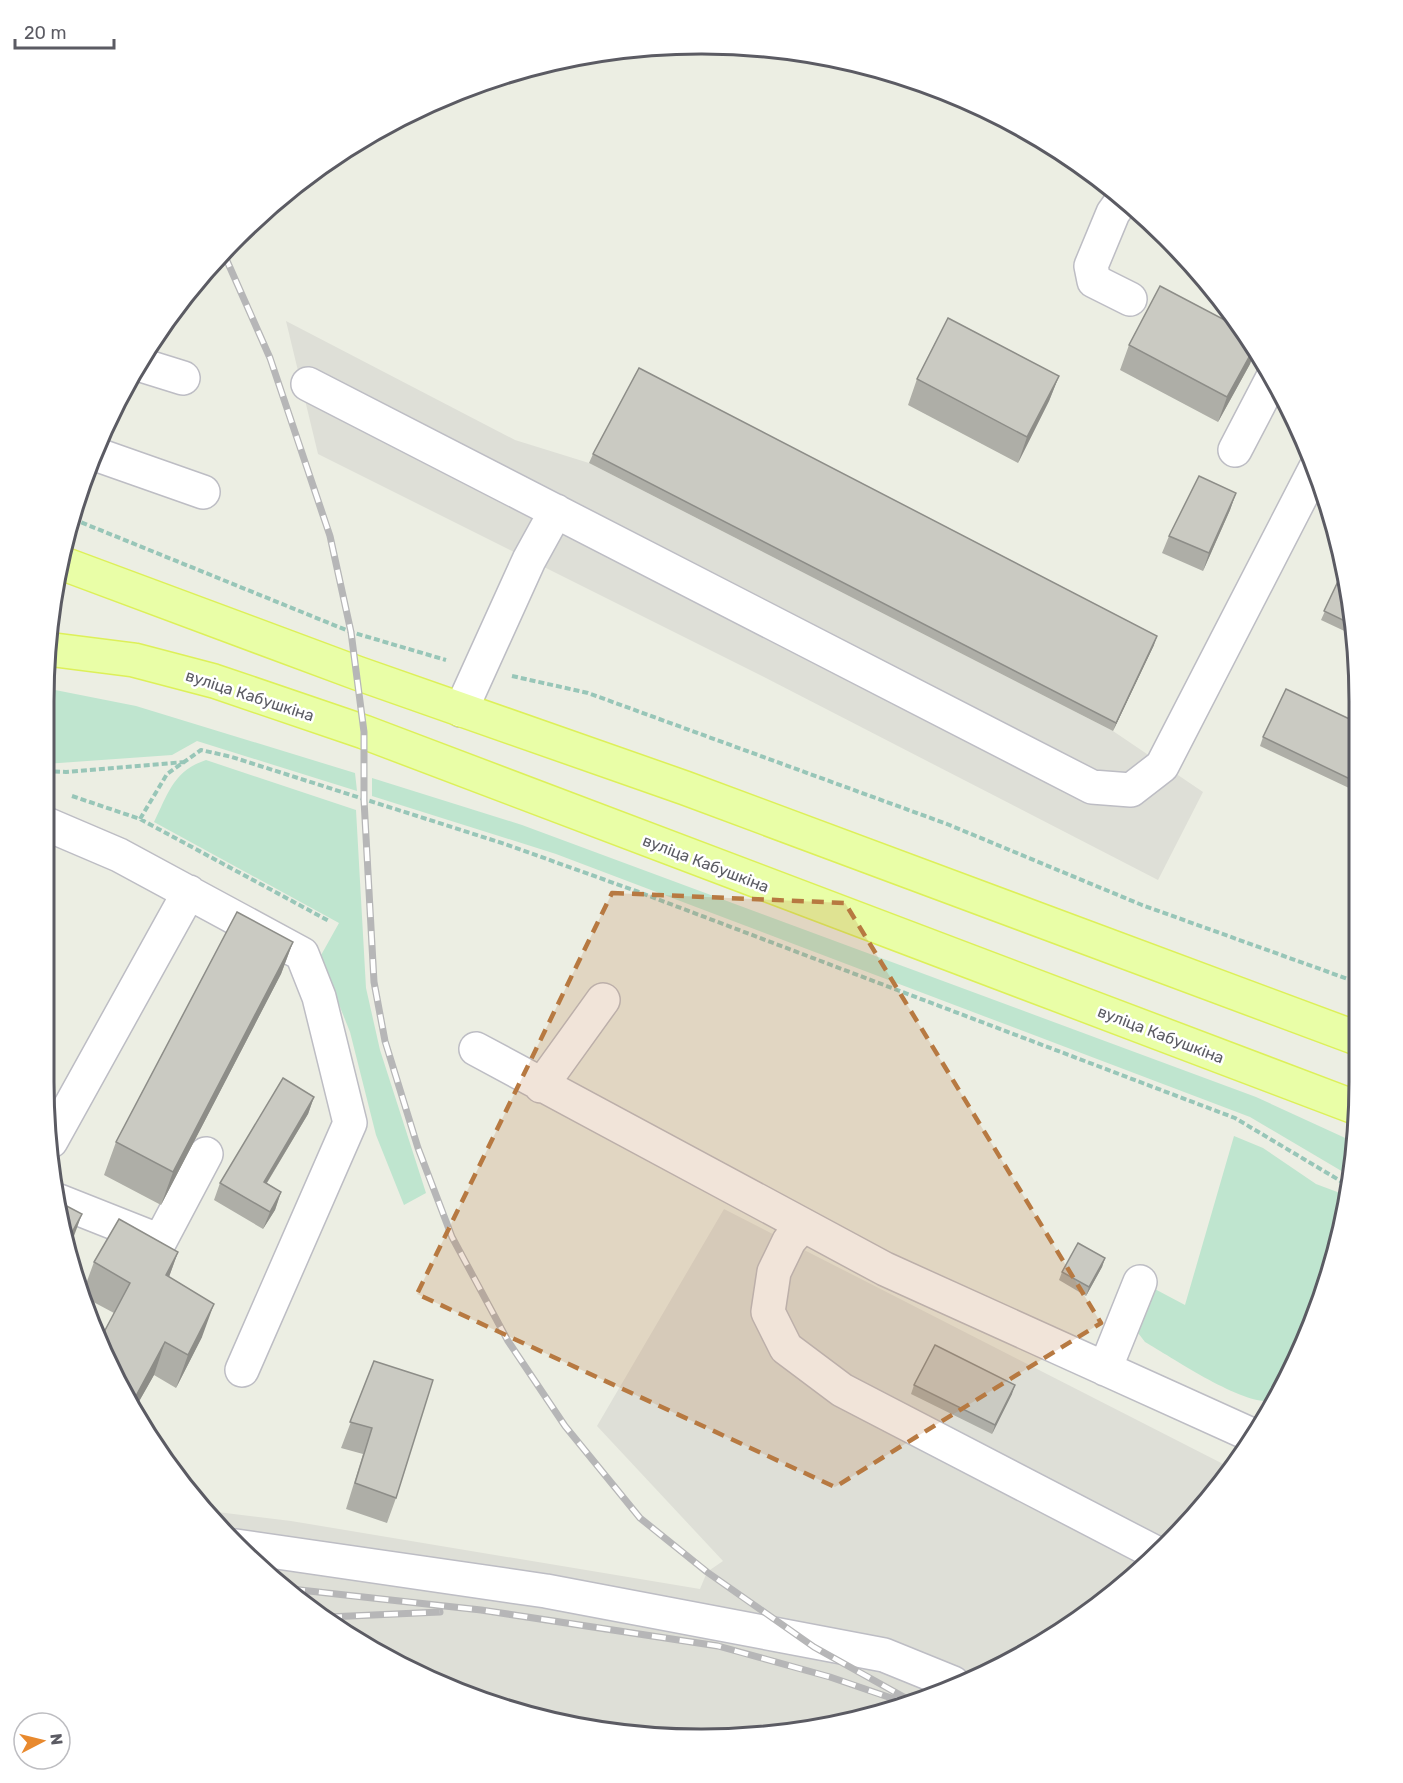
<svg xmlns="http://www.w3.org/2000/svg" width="1403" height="1783" font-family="Rubik,sans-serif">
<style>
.industrial{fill:#dedfd7}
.green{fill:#bfe5cf}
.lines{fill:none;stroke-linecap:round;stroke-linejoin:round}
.minor-casing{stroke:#bdbdc4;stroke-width:36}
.major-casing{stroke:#ddf059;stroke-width:36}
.path{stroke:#98c6b8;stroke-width:4;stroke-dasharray:6 3;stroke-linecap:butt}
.minor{stroke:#fff;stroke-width:33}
.major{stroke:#e9fea7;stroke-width:33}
.rail-casing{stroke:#b6b6b7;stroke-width:7}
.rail{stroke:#fff;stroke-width:4.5;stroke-dasharray:14;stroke-linecap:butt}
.wall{fill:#aeaea7}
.shaded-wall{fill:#8d8d88}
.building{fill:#cacac2;stroke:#8d8d88;stroke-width:1.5}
.marked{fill:#b77941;fill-opacity:0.2;stroke:#b77941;stroke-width:4.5;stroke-dasharray:12 8;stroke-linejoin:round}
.labels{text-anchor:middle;stroke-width:5;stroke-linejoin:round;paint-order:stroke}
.street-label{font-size:16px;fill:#5b5b63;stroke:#fff}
.rim{fill:none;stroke:#5b5b63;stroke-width:3}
</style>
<rect width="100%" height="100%" fill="#eceee3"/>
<path class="industrial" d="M286 321 515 440 589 463 1113 731 1203 792 1158 880 764 677 318 454Z
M724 1209 1231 1468 1136 1576 1031 1651 872 1717 702 1739 532 1717 373 1652 236 1547 209 1511 291 1521 700 1589 707 1572 723 1561 597 1426Z"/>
<path class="green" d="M45 688 136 706 355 773 357 791 197 741 172 755 45 764Z
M206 760 356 810 366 988 380 1050 426 1193 404 1205 376 1135 350 1032 320 957 339 923 154 822C168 794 173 771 206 760Z
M372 778 522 825 1256 1097 1354 1142 1350 1176 1250 1117 556 854 372 796Z
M1234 1136 1263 1148 1316 1184 1348 1196 1347 1210 1310 1333 1273 1401C1243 1406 1173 1358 1145 1342L1135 1329 1151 1287 1185 1305Z"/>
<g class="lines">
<g class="minor-casing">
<path id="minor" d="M1123 199 1113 213 1091 266 1094 281 1130 299
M138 364 183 378
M308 384 1092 787 1131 790 1162 766 1315 469
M1235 450 1273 377
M95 454 203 492
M461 710 529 560 556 511
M44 823 119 855 302 954 319 997 350 1123 242 1370
M476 1049 885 1269 1254 1436
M541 1086 603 1000
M51 1141 189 892
M59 1201 160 1241 206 1154
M803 1225 789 1241 774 1272 768 1312 786 1348 842 1390 1156 1553
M1105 1369 1140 1282
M236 1546 546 1591 884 1655 953 1683"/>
</g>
<g class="major-casing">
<path id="major" d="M64 564 357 673 685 788 1359 1039
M47 649 134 660 214 681 364 732 1357 1108"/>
</g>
<path class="path" d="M73 519 351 632 446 660
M512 676 588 693 947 824 1142 905 1359 983
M45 771 66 772 184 762
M72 796 140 819 329 921
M140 819 167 774 201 750 232 757 505 844 636 891 1235 1118 1349 1186"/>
<use href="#minor" class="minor"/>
<use href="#major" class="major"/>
<g class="rail-casing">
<path id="rail" d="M224 254 270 358 330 536 351 632 364 732V800L374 982 385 1041 418 1148 452 1237 508 1341 565 1426 640 1518 707 1572 814 1647 911 1701
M291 1589 481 1610 718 1646 830 1677 900 1701
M328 1617 440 1612"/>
</g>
<use href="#rail" class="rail"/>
</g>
<path class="wall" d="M1240 328 1255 349 1250 364 1218 422 1120 370 1129 345Z
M1059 376 1049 401 1018 463 908 405 917 379Z
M593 454 1154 645 1113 731 589 463Z
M1236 493 1230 510 1203 571 1162 553 1169 536Z
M1341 575 1353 635 1321 620Z
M1263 737 1358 767 1349 788 1260 746Z
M293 942 281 974 161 1205 104 1175 116 1142Z
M314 1097 308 1114 267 1183 281 1192 275 1210 263 1229 214 1200 220 1183Z
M178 1252 169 1277 202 1337 176 1388 154 1375 133 1412 103 1334 114 1313 84 1297 83 1292 94 1262Z
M1105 1258 1102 1267 1086 1296 1059 1280 1062 1272Z
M374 1361 396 1498 387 1523 346 1509 363 1454 341 1448Z
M914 1385 1012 1394 992 1434 911 1394Z"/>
<path class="shaded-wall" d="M1254 348 1255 349 1250 364 1218 422 1227 397Z
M1059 376 1049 401 1018 463 1027 437Z
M1236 493 1230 510 1203 571 1209 553Z
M1157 636 1154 645 1113 731 1116 723Z
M293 942 281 974 161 1205 173 1172Z
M314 1097 308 1114 257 1199 264 1182Z
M281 1192 275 1210 263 1229 270 1212Z
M82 1214 70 1247 66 1253 65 1245Z
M178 1252 166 1285V1275Z
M1105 1258 1102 1267 1086 1296 1089 1287Z
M214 1304 202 1337 176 1388 188 1355Z
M165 1342 154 1375 133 1412 130 1407Z
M1015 1385 1012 1394 992 1434 995 1425Z"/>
<path class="building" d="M1160 286 1240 328 1254 348 1227 397 1129 345Z
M948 318 1059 376 1027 437 917 379Z
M639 368 1157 636 1116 723 593 454Z
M1199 476 1236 493 1209 553 1169 536Z
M1341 575 1351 624 1324 611Z
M1286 689 1358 723V765L1352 780 1263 737Z
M237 912 293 942 173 1172 116 1142Z
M283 1078 314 1097 264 1182 281 1192 270 1212 220 1183Z
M59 1202 82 1214 65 1245Z
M119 1219 178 1252 166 1275 214 1304 188 1355 165 1342 130 1407 99 1333 103 1334 130 1283 94 1262Z
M1078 1243 1105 1258 1089 1287 1062 1272Z
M935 1345 1015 1385 995 1425 914 1385Z
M374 1361 433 1380 396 1498 355 1483 372 1428 350 1422Z"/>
<path class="marked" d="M612 893 845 903 1101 1323 835 1487 417 1294Z"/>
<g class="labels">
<g class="street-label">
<text transform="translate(250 695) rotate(18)" y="6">вуліца Кабушкіна</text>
<text transform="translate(706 863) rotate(21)" y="6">вуліца Кабушкіна</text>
<text transform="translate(1161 1034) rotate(21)" y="6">вуліца Кабушкіна</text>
</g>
</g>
<path d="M0 0H1403V1783H0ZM701 54H702A647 647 0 0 1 1349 701V1082A647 647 0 0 1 702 1729H701A647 647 0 0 1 54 1082V701A647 647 0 0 1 701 54Z" fill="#fff" fill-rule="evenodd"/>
<path class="rim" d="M701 54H702A647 647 0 0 1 1349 701V1082A647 647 0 0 1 702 1729H701A647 647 0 0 1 54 1082V701A647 647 0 0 1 701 54Z"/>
<g transform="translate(42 1741) rotate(83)"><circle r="28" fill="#ffffff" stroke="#bdbdc1" stroke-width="1.5"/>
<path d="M0-4.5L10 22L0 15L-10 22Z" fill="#e8892e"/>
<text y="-9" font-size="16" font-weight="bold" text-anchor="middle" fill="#5b5b63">N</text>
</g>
<path d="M15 39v9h99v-9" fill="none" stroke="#5b5b63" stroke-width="3"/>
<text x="24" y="39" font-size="18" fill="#5b5b63" stroke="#ffffff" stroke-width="4.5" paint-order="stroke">20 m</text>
</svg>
